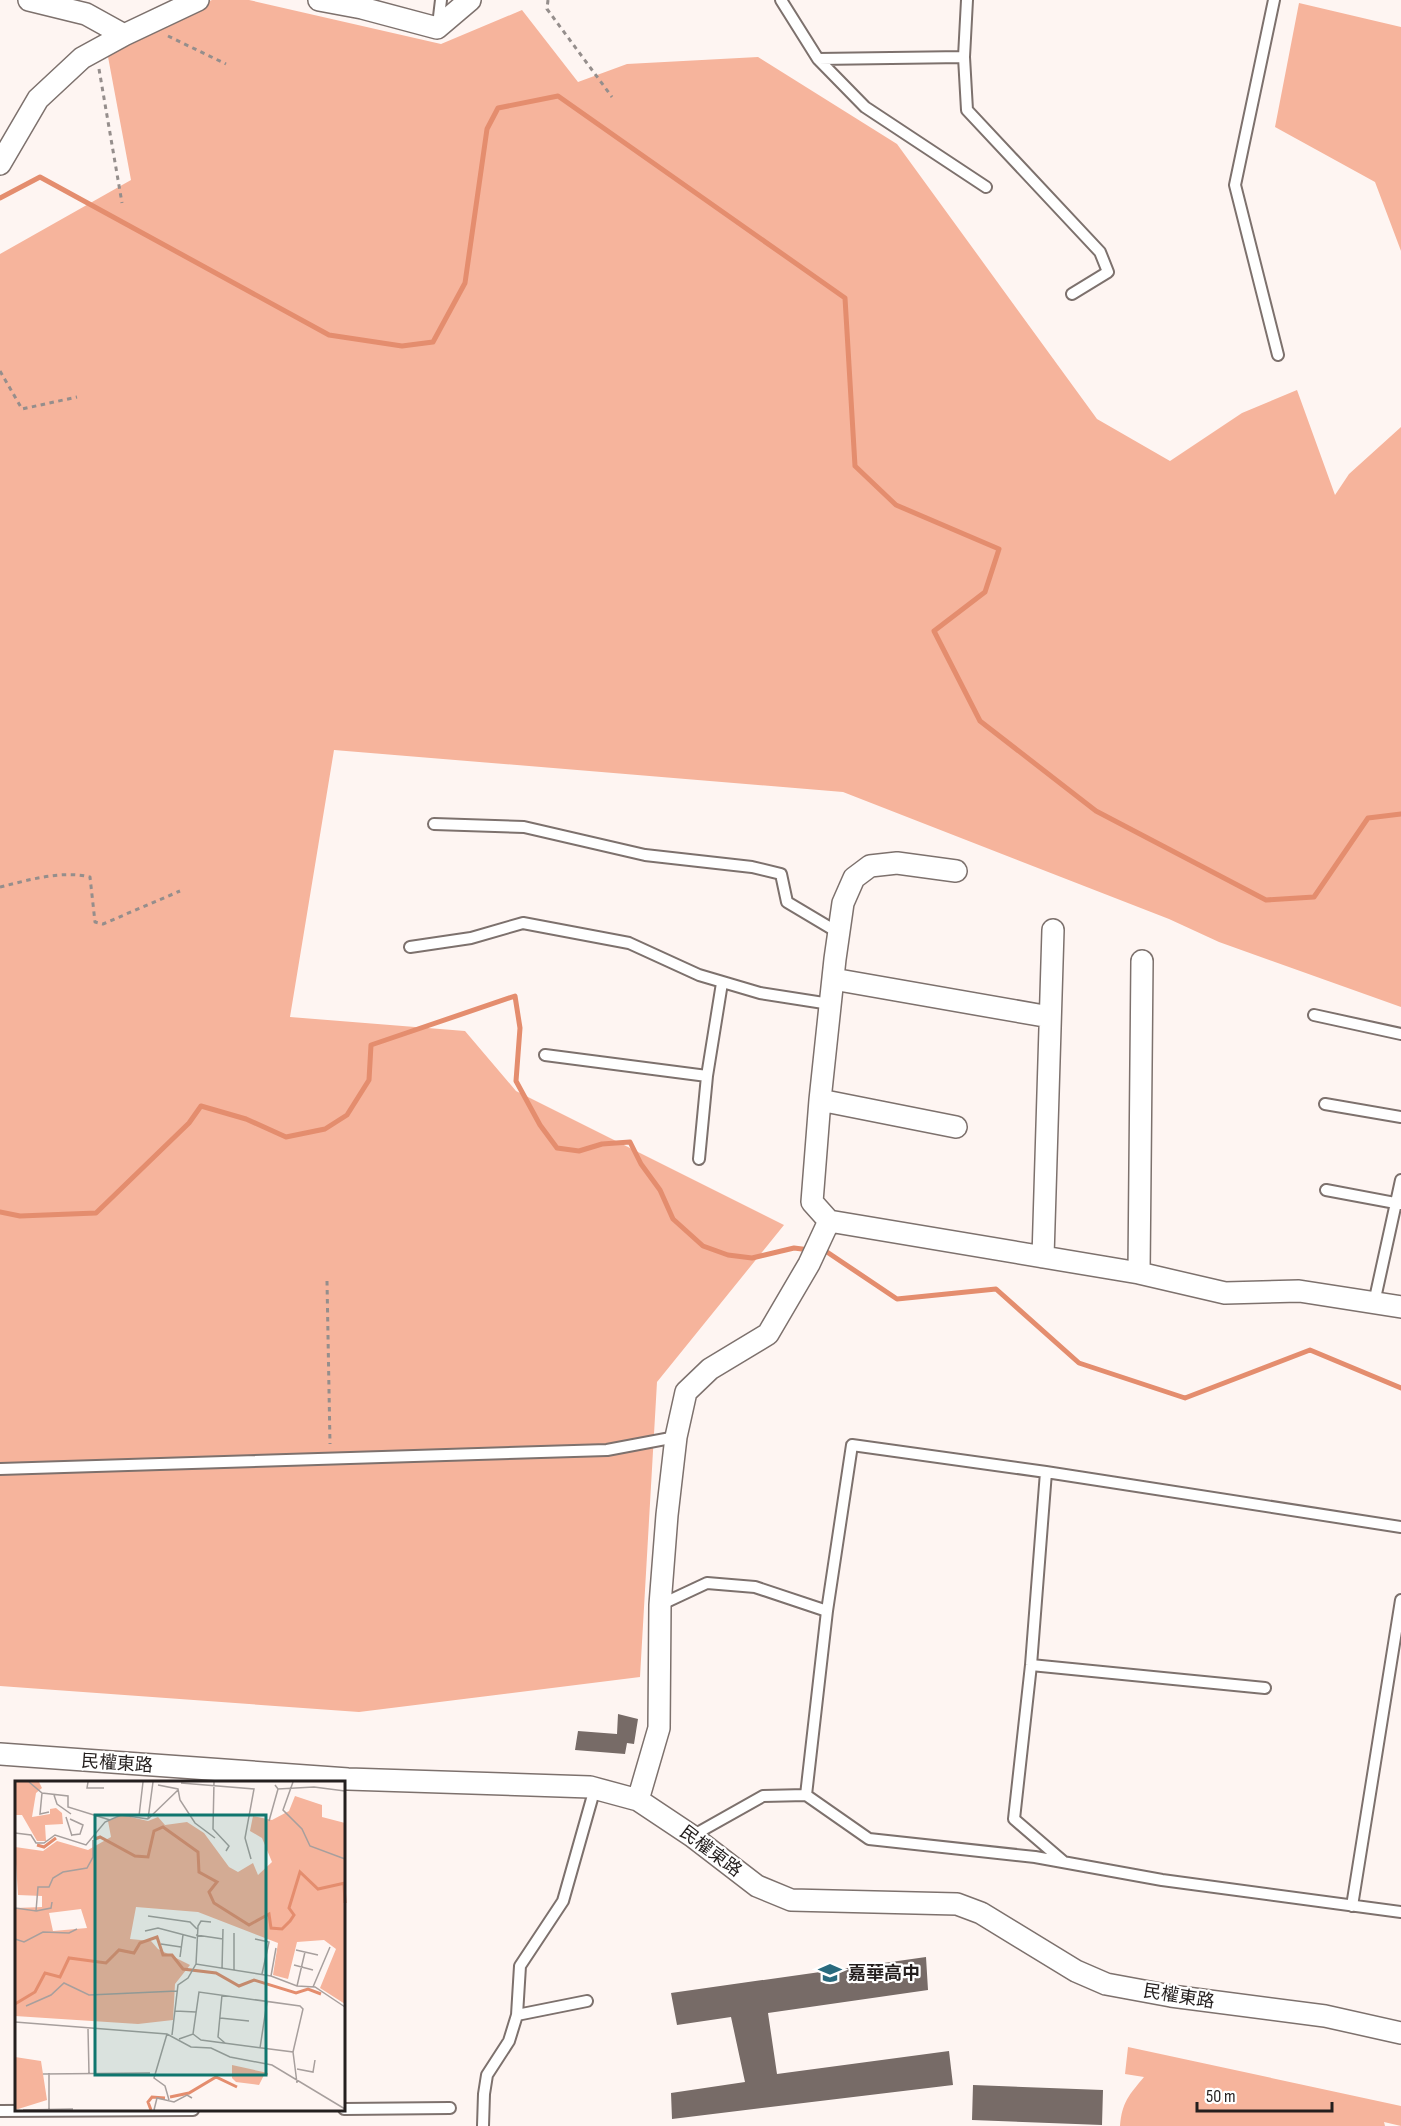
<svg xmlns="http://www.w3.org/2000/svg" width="1401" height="2126" font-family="'Sofia Sans Condensed','Noto Sans TC',sans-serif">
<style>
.green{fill:#f6b49c}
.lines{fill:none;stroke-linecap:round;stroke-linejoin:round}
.stream{stroke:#e48d6e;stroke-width:5}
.building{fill:#776b67}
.service-casing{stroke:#7d716d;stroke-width:14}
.minor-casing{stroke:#7d716d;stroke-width:24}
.path{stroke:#958e8c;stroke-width:3;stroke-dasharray:4.5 4.5;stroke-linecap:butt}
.service{stroke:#fff;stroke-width:10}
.minor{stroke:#fff;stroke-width:21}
.labels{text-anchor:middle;stroke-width:4.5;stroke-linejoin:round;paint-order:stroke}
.street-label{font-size:18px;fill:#241f1e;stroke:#fff}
.poi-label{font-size:18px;font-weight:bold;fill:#241f1e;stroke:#fff;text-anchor:start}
.inset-river{fill:none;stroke:#e48d6e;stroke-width:3}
.inset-road{fill:none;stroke:#a79f9d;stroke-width:1.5}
.view{fill:#0f766e;fill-opacity:0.15;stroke:#0f766e;stroke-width:3}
.inset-edge{fill:none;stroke:#241f1e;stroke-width:3}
</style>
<rect width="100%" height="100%" fill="#fef5f2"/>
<path class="green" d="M212 0H249L441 44 522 10 578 82 627 64 758 57 897 144 1097 419 1170 461 1242 413 1297 390 1335 495 1349 474 1401 427V1007L1219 942 1169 919 843 792 334 750 290 1017 465 1031 516 1091 784 1225 657 1382 640 1677 359 1712 0 1686V254L131 180 106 46Z
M1299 3 1401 27V251L1375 182 1275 127Z
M1128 2047 1401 2106V2126L1384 2122 1385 2126H1120C1122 2102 1129 2095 1144 2077L1125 2074Z"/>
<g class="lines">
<path class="stream" d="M0 198 40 177 329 335 402 346 433 342 465 283 487 129 498 108 558 96 845 298 855 466 896 505 999 549 985 592 934 631 980 721 1096 811 1266 900 1314 897 1368 818 1401 814
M0 1212 20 1216 96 1213 189 1123 201 1106 246 1119 286 1137 325 1129 347 1115 369 1080 371 1045 515 996 520 1028 516 1081 540 1125 557 1148 579 1151 602 1144 630 1142 641 1164 660 1190 673 1219 703 1246 728 1255 752 1258 794 1248 810 1250
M819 1251 827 1252 897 1299 996 1289 1079 1363 1185 1398 1310 1350 1401 1388"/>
</g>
<path class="building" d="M618 1714 638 1719 634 1744 627 1743 625 1754 575 1750 578 1731 617 1734Z
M926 1957 928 1990 768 2013 777 2074 949 2051 953 2085 672 2119 671 2093 745 2082 731 2017 677 2025 671 1993Z
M973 2085 1103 2090 1102 2125 972 2120Z"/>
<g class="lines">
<g class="service-casing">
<path id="service" d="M781 0 818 59 865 107 986 187
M967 0 964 57 967 110 1100 252 1108 272 1072 294
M1274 0 1235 185 1278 355
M438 25 441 0
M818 59 964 57
M434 824 524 827 645 855 752 867 781 874 787 902 839 933
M410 947 471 938 523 923 629 943 699 975 760 993 830 1004
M1314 1015 1401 1034
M545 1055 707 1076
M1325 1104 1401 1117
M699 1159 707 1076 722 983
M1326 1190 1401 1204
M1374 1303 1401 1180
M0 1469 607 1450 676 1437
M1046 1472 1031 1665 1014 1819 1064 1862
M660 1605 707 1583 755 1587 827 1611
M1031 1665 1265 1688
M806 1795 827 1611 852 1445 1046 1472 1401 1527
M692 1836 763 1796 806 1795 869 1839 1035 1857 1162 1880 1401 1912
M1352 1906 1401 1600
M517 2015 587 2001
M344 2109 450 2108
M0 2111 193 2110
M483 2126 484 2094 487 2075 509 2041 517 2015 520 1966 563 1901 595 1788"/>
</g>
<g class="minor-casing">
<path id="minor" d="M29 0 86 14 124 35
M319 0 362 8 437 28 470 0
M0 164 38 99 82 58 124 35 198 0
M833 979 1050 1017
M820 1100 956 1127
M829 1221 812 1202 820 1100 835 959 843 903 854 878 870 866 897 863 956 871
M1043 1257 1053 930
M1139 1273 1142 961
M0 1754 348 1779 590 1787 638 1800 692 1836 757 1886 791 1900 957 1904 981 1913 1076 1971 1106 1984 1171 1996 1325 2016 1401 2033
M638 1800 659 1728 660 1605 667 1515 676 1437 686 1392 710 1369 768 1334 809 1264 829 1221 1139 1273 1225 1293 1299 1291 1401 1307"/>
</g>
<path class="path" d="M548 0 547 9 612 97
M168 36 226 64
M99 69 122 203
M0 371 22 409 77 397
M0 887C29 880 61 870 90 877L95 922 103 924 180 891
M327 1281 330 1444"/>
<use href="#service" class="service"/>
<use href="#minor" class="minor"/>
</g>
<defs>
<g id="school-bare" transform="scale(1.8)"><path d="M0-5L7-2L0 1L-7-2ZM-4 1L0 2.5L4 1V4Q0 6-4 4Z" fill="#296a7e" stroke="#fff" stroke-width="2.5" paint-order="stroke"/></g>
</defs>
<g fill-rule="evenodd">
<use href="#school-bare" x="830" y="1973"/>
</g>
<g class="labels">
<g class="street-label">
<text transform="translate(117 1763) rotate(4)" y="6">民權東路</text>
<text transform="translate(711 1851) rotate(37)" y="6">民權東路</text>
<text transform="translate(1179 1996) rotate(9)" y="6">民權東路</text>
</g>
<g class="poi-label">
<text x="848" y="1979">嘉華高中</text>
</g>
</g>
<g transform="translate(15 1781)">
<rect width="330" height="330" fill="#fef5f2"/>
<path d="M0 1H24L27 7 21 12 17 36 35 33V28L41 27 47 32 48 43 30 44 31 60H22L7 34H0ZM280 15 307 24V36L330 42V223L305 207 321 168 309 159 282 161 273 198 258 194 263 162 183 131 121 126 115 158 136 160 143 168 175 184 160 203 158 239 123 243 0 235V127L27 126V115L3 114 0 66 28 70 42 60 73 69 96 56 93 40 107 34 133 40 143 36 150 44 172 41 189 52 214 86 223 91 238 82 243 94 257 81 247 57 235 50 238 35 257 39 274 30ZM66 128 72 147 38 150 34 132ZM0 276 26 280 32 319 0 329ZM217 284 253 292V294H249L244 304 221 301 217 297Z" fill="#f6b49c" fill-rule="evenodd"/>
<path class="inset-river" d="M80 58 85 56 120 75 133 76 139 50 148 46 183 71 184 91 202 101 194 111 199 122 234 144 254 133 256 147 267 148 275 140 279 134 274 127 285 91 303 108 330 102M22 64 29 66 41 57M329 103 330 122M0 223 20 211 30 192 45 196 54 177 91 182 104 169 119 172 125 162 142 156 148 174H157L168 188 201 192 224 205 239 199 281 212 293 208 306 213M155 316 174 312 201 296 222 306M136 329 133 321 137 316 150 317"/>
<path class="inset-road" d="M14 1 27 12 53 15V26L95 39M73 1 72 7H89M199 1 198 48 214 65 211 70M278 1 268 29 287 48 295 65 330 78M166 2 239 8 230 57 236 78M143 4 163 8 165 19 180 42 200 57M260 4 263 8 299 6 330 10M27 12 25 33 34 31M39 14 42 23 56 33M124 35 128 1M51 36 57 55M55 38 68 44 65 53 57 54M133 38 163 9M133 38 138 1M254 40 263 8M0 52 16 54 21 62H29L40 54 71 64 90 41 106 34 133 38M0 127 21 130 23 106H34L38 97 48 91 72 87 78 76V59M21 130 36 127 37 121M133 135 175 141 182 148M130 150 143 147 181 157M181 154 208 158M0 158 9 161 28 151 54 152 62 148M240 158 254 161 247 193M146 163 166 166M281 169 303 174M165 176 168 154M181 183 183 145 186 140 196 141M279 184 298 189M207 188 208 148M219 190V152M256 195 261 167M282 205 290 171M298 206 315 166M207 214 203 256 210 262M11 225 36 214 49 202 74 214 162 210M160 230 181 231M205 237 234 240M0 241 152 253 176 266 196 267 215 276 257 284 330 328M73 248 74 292M152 253 139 297 150 305 154 319M178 253 184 211 285 225 288 228 278 271M157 254 163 204 173 197 181 183 256 195 282 205 300 206 330 226M164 258 178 253 186 259 278 271 282 302M245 267 252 221M282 288 298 291 300 279M34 292V329M28 293 135 292M8 329 58 328M139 329 142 317 159 321 172 314 177 317"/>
<path class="view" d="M80 34H251V294H80Z"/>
<rect width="330" height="330" class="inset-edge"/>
</g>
<path d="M1197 2102v9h135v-9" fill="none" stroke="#241f1e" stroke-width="3"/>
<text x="1206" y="2102" font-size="18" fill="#241f1e" stroke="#ffffff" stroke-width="4.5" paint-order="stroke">50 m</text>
</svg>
